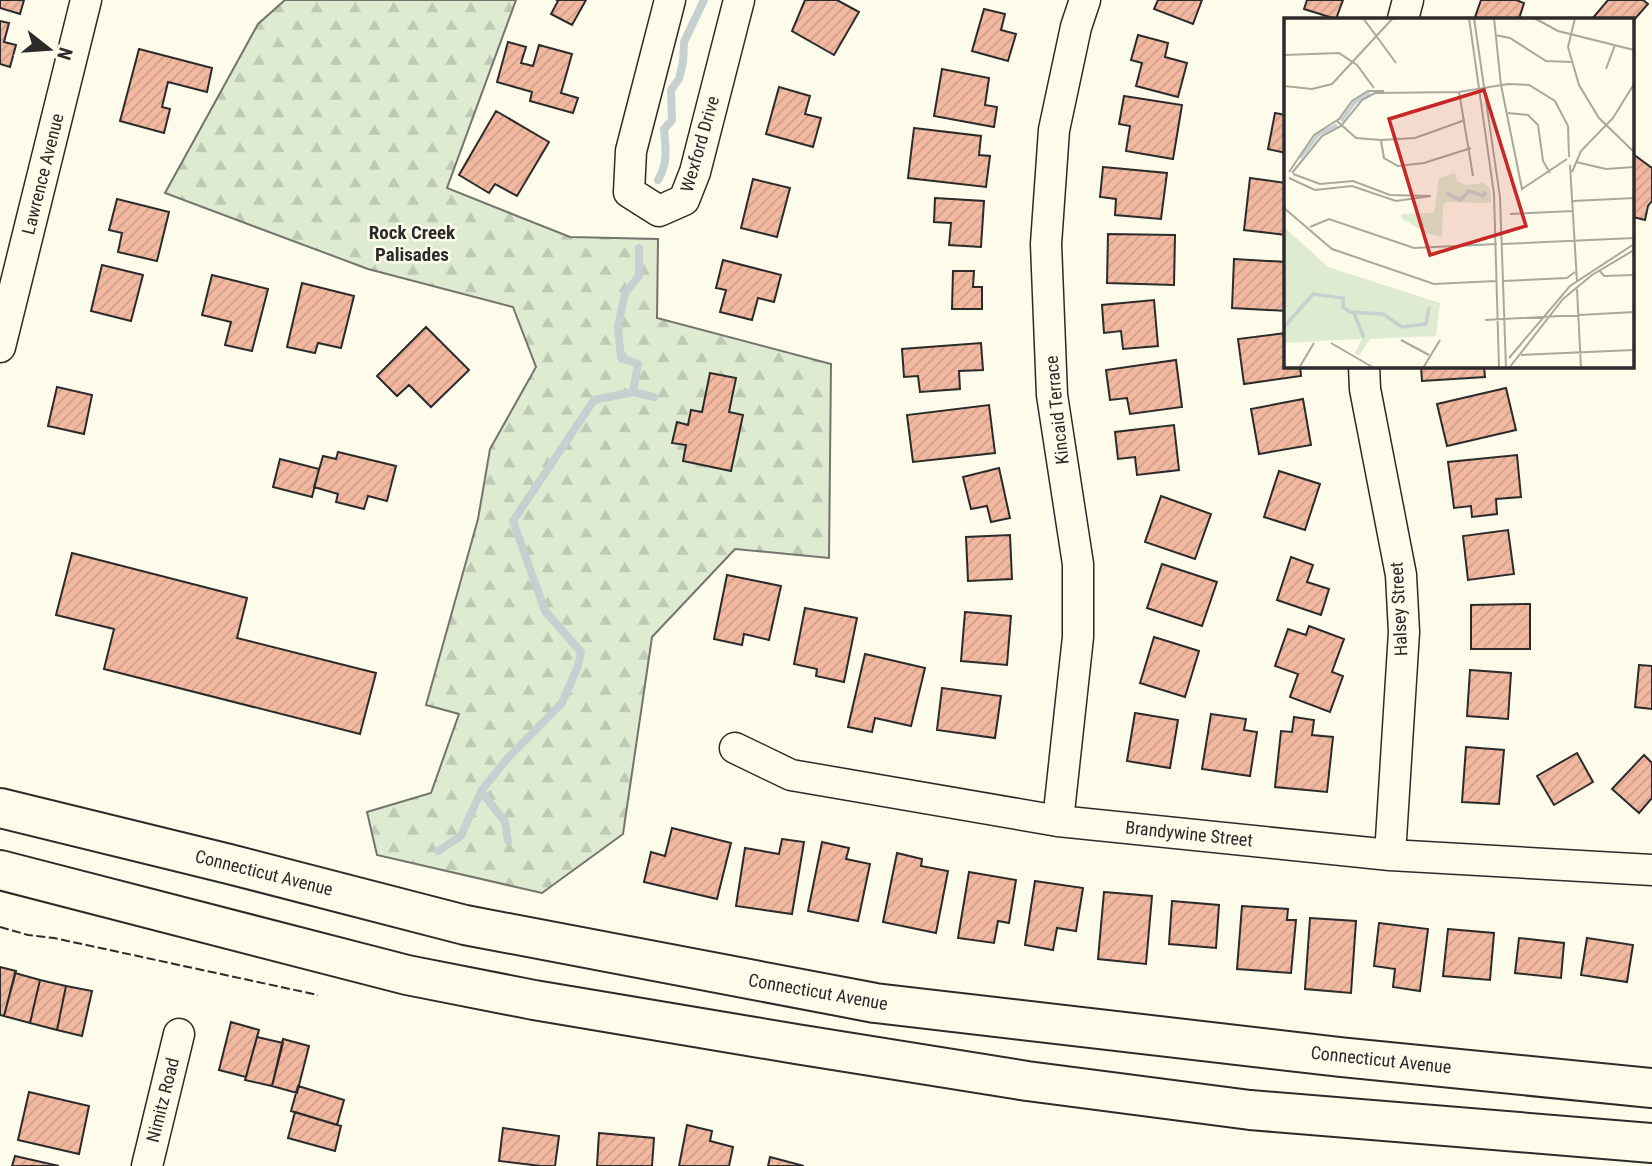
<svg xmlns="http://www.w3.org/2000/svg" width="1652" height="1166" font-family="'Roboto Condensed',sans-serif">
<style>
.forest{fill:url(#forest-firs);stroke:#74746e;stroke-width:2}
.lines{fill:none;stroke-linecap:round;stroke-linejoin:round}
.stream{stroke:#c7d0d0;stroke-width:8}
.building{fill:url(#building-hatch);stroke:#2b2b2b;stroke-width:2}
.minor-casing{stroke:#2b2b2b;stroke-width:33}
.major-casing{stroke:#2b2b2b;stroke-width:42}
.minor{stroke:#fdfbea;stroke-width:30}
.major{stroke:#fdfbea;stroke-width:38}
.fence{stroke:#2b2b2b;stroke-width:2;stroke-dasharray:9 3.5;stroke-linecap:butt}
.labels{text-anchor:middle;stroke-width:5;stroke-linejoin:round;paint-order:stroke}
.street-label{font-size:18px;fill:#2b2b2b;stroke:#fdfbea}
.neighbourhood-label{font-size:19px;font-weight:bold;fill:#2b2b2b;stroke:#fdfbea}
.inset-river{fill:none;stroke:#c7d0d0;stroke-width:3.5}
.inset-road{fill:none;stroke:#a9a89e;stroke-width:2}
.view{fill:#c62828;fill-opacity:0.15;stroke:#c62828;stroke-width:3.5}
.inset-edge{fill:none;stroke:#2b2b2b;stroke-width:3.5}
</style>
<defs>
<pattern id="forest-firs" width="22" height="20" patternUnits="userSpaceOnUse" patternTransform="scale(1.75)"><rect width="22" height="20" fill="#deebd1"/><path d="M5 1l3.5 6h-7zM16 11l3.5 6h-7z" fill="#bfcab4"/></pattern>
<pattern id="building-hatch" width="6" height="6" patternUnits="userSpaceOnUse" patternTransform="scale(1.75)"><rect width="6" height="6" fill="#f2b8a0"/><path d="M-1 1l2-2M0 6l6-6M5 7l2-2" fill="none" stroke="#d09e8a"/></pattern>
</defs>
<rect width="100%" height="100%" fill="#fdfbea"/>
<path class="forest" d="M285 0H516L447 188 570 237 658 239 657 318 831 364 829 558 735 549 652 637 623 834 542 893 377 855 367 812 431 793 459 714 426 705 478 519 490 449 536 367 513 307 368 269 165 193 258 24Z"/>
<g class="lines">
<path class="stream" d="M658 180C668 164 666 148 664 129L672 120 671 90 679 79 683 62 684 42 704 0
M639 248V276L625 293 618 327 621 358 638 364 633 392 654 397
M508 841 505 822 481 791 507 759 562 703 578 666 581 652 545 611 513 521 594 400 633 392
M438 851 461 836 481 791"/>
</g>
<path class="building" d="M0 0H24L20 14 0 8Z
M556 0H586L572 25 551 14 558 1Z
M805 0H837L859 12 834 55 792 31Z
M1158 0H1202L1193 24 1154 9Z
M1307 0H1343L1336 19 1304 9Z
M1481 0H1516L1524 3 1519 19H1481L1475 17Z
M1608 0H1643L1648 4 1633 21V19H1592Z
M984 9 1005 14 1001 30 1016 34 1008 61 972 51Z
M0 21 9 23 4 42 16 45 10 67 0 64Z
M1138 35 1168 43 1165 57 1187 63 1178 97 1136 86 1142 63 1131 60Z
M508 42 526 47 521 63 533 66 539 45 572 54 561 93 578 98 573 113 530 101 532 92 497 82Z
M139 49 212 68 207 92 168 82 162 107 170 109 164 133 120 121Z
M942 69 989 78 985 105 997 107 994 127 934 116Z
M779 87 810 96 805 114 821 118 813 147 766 134Z
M1124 96 1182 105 1173 159 1126 151 1130 126 1119 124Z
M496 111 549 142 517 196 495 184 489 193 459 175Z
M1275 113 1286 115V153L1268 149Z
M914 128 981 136 979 155 990 156 986 187 908 178Z
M1633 154 1652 168V201L1648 206 1645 220 1633 217Z
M1103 167 1167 173 1161 219 1115 215 1116 199 1100 197Z
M1250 178 1286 183V235L1244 230Z
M753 179 790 188 777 237 741 228Z
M935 198 984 201 981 247 949 245 951 223 934 222Z
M117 199 169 212 157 261 118 252 122 233 109 230Z
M1108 234 1175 235 1174 285 1107 283Z
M1234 259 1286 262V311L1232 308Z
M723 260 781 275 774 302 758 298 752 320 720 312 726 290 716 288Z
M102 265 143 275 131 321 91 311Z
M953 271H974L973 287H982V309H952Z
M212 275 268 289 252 351 225 345 231 322 202 315Z
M302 283 354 296 341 348 318 343 315 353 287 347Z
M1154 300 1158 346 1123 349 1121 331 1104 333 1102 305Z
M426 327 469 370 431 407 409 385 397 396 377 376Z
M1286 333V366H1300L1301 376 1244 384 1238 339Z
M981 343 983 370 959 371 960 389 920 392 918 376 904 377 902 349Z
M1176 360 1182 407 1130 414 1127 398 1110 400 1106 370Z
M1421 366H1484L1485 377 1422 381Z
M710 373 736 378 729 412 743 415 731 471 683 461 686 445 672 443 677 422 688 425 691 410 702 412Z
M57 387 92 395 84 434 48 426Z
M1506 388 1516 430 1447 446 1437 404Z
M1303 399 1311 445 1259 454 1251 409Z
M989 405 995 453 913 462 907 415Z
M1174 425 1179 470 1137 475 1135 457 1118 459 1115 432Z
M338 452 396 466 387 501 368 496 364 509 336 502 338 494 314 487 323 456 336 459Z
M1517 455 1521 497 1496 499 1497 514 1472 517 1471 506 1454 508 1448 462Z
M280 459 319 469 312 497 273 487Z
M999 468 1010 518 991 522 987 506 971 509 963 477Z
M1279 471 1320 484 1305 530 1264 517Z
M1161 496 1211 514 1195 559 1145 542Z
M1508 530 1514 574 1468 580 1463 536Z
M1010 535 1012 579 968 581 966 537Z
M72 553 247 598 237 638 376 673 360 734 104 669 114 629 56 615Z
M1291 557 1313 565 1307 582 1329 589 1321 615 1277 600Z
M1162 564 1217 582 1202 626 1147 608Z
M727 575 781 586 769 640 744 634 742 645 714 639Z
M1530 604V649H1471V605Z
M805 608 857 618 844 682 816 676 817 669 794 664Z
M965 612 1011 616 1007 665 961 661Z
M1309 626 1344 639 1332 672 1343 676 1330 712 1290 697 1298 674 1275 666 1288 629 1306 635Z
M1154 637 1199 651 1185 697 1140 683Z
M865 654 925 668 911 726 875 718 872 732 848 727Z
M1639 665 1652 666V709L1635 707Z
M1470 670 1511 673 1508 719 1467 716Z
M942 688 1001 696 995 738 937 730Z
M1135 713 1178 720 1170 768 1127 761Z
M1211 714 1246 719 1244 730 1257 732 1250 776 1202 769Z
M1294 717 1314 720 1312 735 1333 737 1327 792 1275 787 1281 731 1292 732Z
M1466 747 1504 750 1499 804 1462 802Z
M1577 753 1593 782 1554 805 1537 776Z
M1644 755 1652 763V798L1639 813 1612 789Z
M672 828 731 843 717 899 644 882 651 852 665 856Z
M782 839 804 842 792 914 736 906 745 848 779 854Z
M822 842 849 848 846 859 870 864 858 921 808 911Z
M897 853 922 859 921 866 948 871 936 933 883 922Z
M969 872 1016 880 1009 923 998 921 994 943 958 938Z
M1035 881 1083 888 1076 931 1057 928 1053 950 1025 945Z
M1104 892 1152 896 1146 964 1098 959Z
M1172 901 1219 905 1216 948 1169 944Z
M1242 906 1288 909 1287 920H1296L1291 973 1237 969Z
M1310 918 1356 921 1351 993 1305 989Z
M1379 923 1428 929 1420 991 1393 987 1395 969 1374 966Z
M1448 929 1494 933 1490 980 1443 976Z
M1519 938 1564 943 1561 978 1515 973Z
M1587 938 1633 945 1627 982 1581 975Z
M0 967 16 971 4 1016 0 1015Z
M15 973 40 980 30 1023 4 1016Z
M40 980 66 986 57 1030 30 1023Z
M66 986 92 991 82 1036 57 1030Z
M231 1022 259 1030 246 1077 219 1070Z
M257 1037 283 1043 272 1086 245 1080Z
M283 1039 309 1046 297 1093 272 1086Z
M298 1086 344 1100 337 1125 291 1111Z
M29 1092 89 1106 79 1154 18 1140Z
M295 1112 341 1126 335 1151 288 1138Z
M687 1125 712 1131 710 1141 733 1147 729 1166H679Z
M503 1128 559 1136 555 1166H541L499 1161Z
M599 1133 654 1138 652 1166H597Z
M15 1156 59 1166H12Z
M770 1157 804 1166H768Z"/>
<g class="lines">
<g class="minor-casing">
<path id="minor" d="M670 0 631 151 629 192 659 211 684 200 695 172 739 0
M1403 19 1408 0
M0 347 86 0
M1364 366 1365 389 1401 575 1404 632 1390 855
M735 748 791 775 1058 821 1390 855 1652 870
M1058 821 1078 637V564L1052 395 1046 244 1054 130 1076 27 1085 0
M147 1166 179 1034"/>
</g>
<g class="major-casing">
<path id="major" d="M0 808 229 864 465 925 875 1003 1340 1057 1652 1088
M0 870 407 975 534 1000 796 1044 1027 1081 1250 1110 1652 1143"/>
</g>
<use href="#minor" class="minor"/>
<use href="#major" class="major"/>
<path class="fence" d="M0 927 28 935 54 938 318 995"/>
</g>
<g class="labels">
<g class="street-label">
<text transform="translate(700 144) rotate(-74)" y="6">Wexford Drive</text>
<text transform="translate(43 174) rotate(-76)" y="6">Lawrence Avenue</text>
<text transform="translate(1057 410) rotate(-96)" y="6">Kincaid Terrace</text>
<text transform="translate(1399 609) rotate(-93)" y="6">Halsey Street</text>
<text transform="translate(1189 834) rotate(6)" y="6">Brandywine Street</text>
<text transform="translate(264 873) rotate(14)" y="6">Connecticut Avenue</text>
<text transform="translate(818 992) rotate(10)" y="6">Connecticut Avenue</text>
<text transform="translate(1381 1060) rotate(6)" y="6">Connecticut Avenue</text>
<text transform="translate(163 1100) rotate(-76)" y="6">Nimitz Road</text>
</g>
<g class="neighbourhood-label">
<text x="412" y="239">Rock Creek<tspan x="412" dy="22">Palisades</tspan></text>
</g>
</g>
<g transform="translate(1284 18)">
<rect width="350" height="350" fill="#fdfbea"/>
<path d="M171 155 173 163 182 167 199 165 206 170 207 185 163 184 159 187 158 219 142 215 117 200V196L150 195 155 160Z" fill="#deebd1"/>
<path d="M0 209 44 249 156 285 152 318 86 321 75 338 71 335 78 321 0 325Z" fill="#deebd1"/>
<path class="inset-river" d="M57 103 71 84 86 75M16 140 35 116 53 107M162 175 176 182 185 173 199 178 202 174M70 295 80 320M0 309 29 276 59 280V289L66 294 99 296 118 309 142 306 145 289"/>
<path class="inset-road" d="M79 0 112 45M185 0 210 176 215 350M190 0 216 179 222 350M210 0 217 67 238 171 283 141M250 0 274 13 350 32M291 0 284 29 295 67 315 100 350 134M211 17 226 20 262 43 287 44M0 37 55 35 73 47 90 70M322 51 331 27M0 68 28 71 48 66 109 0M175 74 189 158M224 95 244 97 254 107 259 143 266 155M53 103 72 120 97 122 131 120 181 102M97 123 100 140 114 148 140 145 187 130M292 144 322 151 350 149M286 147 293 264M5 154 30 117 55 101 68 83 84 73H100M288 154 297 133 329 100 350 66M8 155 38 118 57 108 78 82 91 75 175 74 224 66 245 67 271 83 284 108 285 139M9 156 36 166 69 163 106 177 147 178M5 160 31 172 68 168 112 183 147 178M289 183 350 180M0 190 48 231 150 266 212 263M226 196 289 193M26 209 45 201 130 230 213 226M218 226 350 220M315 252 320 258 350 257M219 263 283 260 291 254M293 271 297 350M201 302 350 294M117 322 145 337M47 325 90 350M237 337 350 332M225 340 286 268 350 226M15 350 30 325M139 350 156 322M225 350 279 281 308 257 350 232"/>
<path class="view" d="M200 72 242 208 146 237 105 101Z"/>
<rect width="350" height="350" class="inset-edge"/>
</g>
<g transform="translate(49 49) rotate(107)" stroke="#fdfbea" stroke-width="5" paint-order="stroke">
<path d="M0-5L12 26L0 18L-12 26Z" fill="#2b2b2b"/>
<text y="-10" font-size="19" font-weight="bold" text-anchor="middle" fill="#2b2b2b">N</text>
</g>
</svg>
